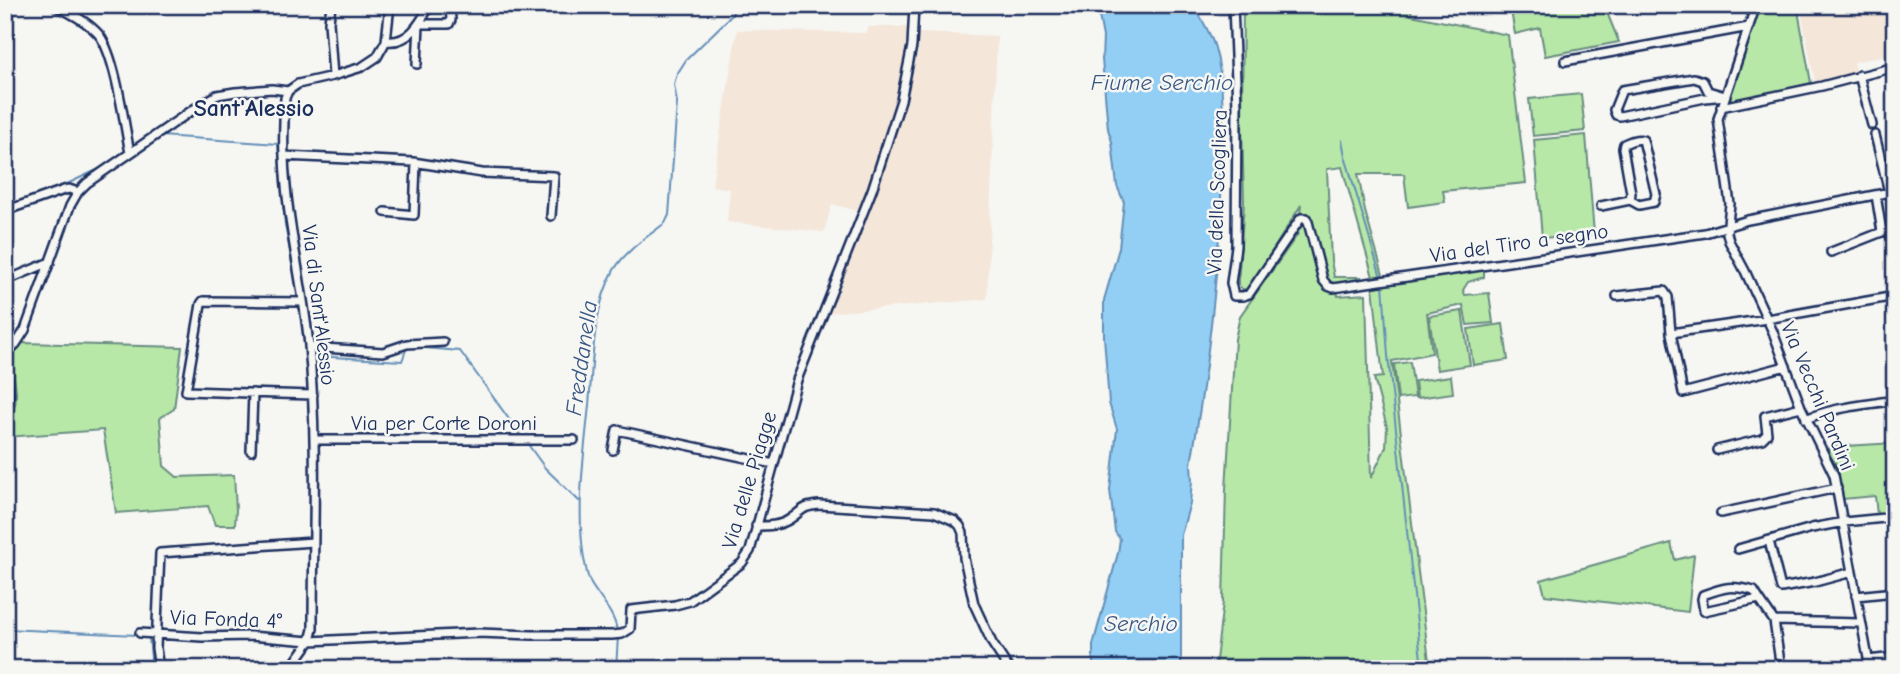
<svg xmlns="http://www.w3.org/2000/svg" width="1900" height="674" font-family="'Comic Neue',sans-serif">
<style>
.built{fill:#f4e6d9}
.green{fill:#b7e8a7;stroke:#698c82;stroke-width:2}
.water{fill:#93cff4;stroke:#638fb8;stroke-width:2}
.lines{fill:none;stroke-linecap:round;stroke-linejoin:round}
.stream{stroke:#638fb8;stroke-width:2}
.minor-casing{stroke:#1b2f5e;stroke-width:12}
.minor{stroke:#f6f6f2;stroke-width:7}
.labels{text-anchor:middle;stroke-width:5;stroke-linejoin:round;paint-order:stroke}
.street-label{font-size:21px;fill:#1b2f5e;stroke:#f6f6f2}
.water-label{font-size:23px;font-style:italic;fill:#395784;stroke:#f6f6f2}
.quarter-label{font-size:24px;font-weight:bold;fill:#1b2f5e;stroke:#f6f6f2}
</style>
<rect width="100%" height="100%" fill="#f6f6f2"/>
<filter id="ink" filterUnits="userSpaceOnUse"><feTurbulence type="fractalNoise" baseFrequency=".0143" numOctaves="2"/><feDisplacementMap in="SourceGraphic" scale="14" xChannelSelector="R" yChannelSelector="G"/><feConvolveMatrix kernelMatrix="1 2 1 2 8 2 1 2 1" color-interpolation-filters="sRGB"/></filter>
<g filter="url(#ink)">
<path class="built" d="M1800 5H1895V53L1854 62 1855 72 1815 82Z
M869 27H916V33L997 36 987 299 826 313 865 213 832 204 824 232 727 222 730 189 712 186 737 30 865 33Z"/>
<path class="green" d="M1243 5H1412L1411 15 1508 35 1526 183 1443 191 1445 202 1408 207 1404 174H1358L1365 211 1383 275 1373 277 1342 167 1327 169 1331 261 1334 277H1361L1359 282 1336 285 1338 296 1366 294 1371 478 1386 447 1387 427 1374 378 1383 377 1373 287 1484 269V277L1468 282 1463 290 1465 295 1489 293 1493 323 1467 325 1463 305 1427 313 1432 353 1392 361 1430 669H1215L1223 602 1226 489 1235 339 1240 316 1298 234 1301 205 1248 290 1242 289 1238 284 1244 203 1242 125Z
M1510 5H1604L1619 42 1545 56 1540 28 1515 34Z
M1760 5H1797L1811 83 1726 103Z
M1581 94 1585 131 1533 136 1529 99Z
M1586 135 1594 234 1542 238 1534 140Z
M1462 311 1470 365 1437 370 1429 316Z
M1503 324 1508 360 1473 365 1468 329Z
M22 343 182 347 174 409 160 418 164 466 177 477 234 475 236 510 235 525H215L208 506 116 513 103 430 6 437 5 422C23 406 15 379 9 359Z
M1410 362 1415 397 1398 399 1394 364Z
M1451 376 1453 393 1417 398 1415 381Z
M1895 443V513L1877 515 1875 496 1843 499 1836 464 1830 456 1829 447Z
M1671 543 1675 560 1694 555 1688 612 1545 595 1541 580Z"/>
<path class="water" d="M1097 5H1194C1201 19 1211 33 1215 48 1225 82 1223 131 1222 166 1220 266 1208 365 1191 464L1192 481 1190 503 1181 535V669H1093V645L1118 553 1120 539 1115 532 1110 490 1117 429 1109 403 1104 337V300L1119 248 1124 202 1117 186 1112 142 1108 129 1102 59 1103 37Z"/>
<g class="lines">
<path class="stream" d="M161 136 278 144 285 225 299 299
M1342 140 1345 156 1380 274
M10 205 69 183 101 168
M1383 284 1388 356 1422 669
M299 304 306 355
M413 347 460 351 521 436
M314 356 402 361 407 347
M527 443 545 468 579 501
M5 629 137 635
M617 630C614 613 600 599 591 584 587 577 586 567 584 559 576 507 584 456 589 405 593 360 592 310 614 270 626 250 647 237 665 223L669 215 677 103 674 84 677 74 686 60 732 15 735 5
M149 637 152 669
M616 669 618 636"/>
<g class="minor-casing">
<path id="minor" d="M54 5C69 12 90 23 100 36 116 59 124 123 130 153
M331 5 329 22 333 76
M1233 5 1237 106 1236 246 1231 283 1234 296H1243L1249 294 1301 218H1306L1308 222 1323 280 1328 286 1333 288 1705 233 1748 220 1895 191
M1756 5 1718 119 1730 204 1727 233 1729 241 1745 271 1773 332 1801 407 1834 475 1870 669
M420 22 425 24H449L451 20 450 5
M386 41C409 44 420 23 430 5
M1565 61 1749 27
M417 64 419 25
M1859 75 1872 125
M1694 78 1703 81 1708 91 1725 96 1705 98 1620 116 1616 115 1614 110 1622 90Z
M1721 107 1822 86 1895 67
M1875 135 1889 192
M284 156 413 162 482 173 554 176 551 216
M1876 195 1882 232
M1601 206 1630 200 1639 205 1654 202 1656 194 1643 140C1637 138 1630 141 1624 144L1623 148 1631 193 1630 200
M5 209 13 208 64 190 69 189 78 192
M385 212 414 215 416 163
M1831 252 1882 232H1895
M5 281 50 262
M1617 296 1664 291 1668 297 1671 333 1683 393 1786 366
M303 302 203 301 201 304 186 391 313 395
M1671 333 1767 319 1895 296
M309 347 383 352 407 344 443 342
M5 355 16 344 25 330 70 206 78 192 87 183 194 109 217 95 235 92 272 89 288 91
M5 370C8 385 12 398 5 412
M1895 371V383
M1806 419C1833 407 1866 405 1895 400
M314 440H574
M613 450 617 430 774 464
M1717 450 1762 439 1767 434 1765 416 1801 407
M251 451 253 393
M1721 513 1837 488
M756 526C767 526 780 526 790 519 804 510 800 507 819 505L934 512 955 521 960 526 963 533 964 558 974 604 992 643 1009 669
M1769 541 1781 588 1815 582 1852 572
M1738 549 1812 528 1844 522 1895 517
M1856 596 1895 592
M1759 599 1754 591C1731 585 1725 587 1703 595L1702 599 1704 611 1759 599 1774 621 1860 623
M1774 621 1781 669
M140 633 202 637 250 636 310 641 479 633 532 635H612L622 634 630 629 631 610 675 605 690 601 742 563 750 551 797 380 872 190 901 100 912 46 914 5
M1868 660 1895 657
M159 669 156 648 160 553 313 542
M290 669 310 641 313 629C313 535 318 440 309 346 303 283 286 220 284 156 283 137 284 117 285 98L288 91 298 84 333 76 362 67 377 57 386 41 390 5"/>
</g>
<use href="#minor" class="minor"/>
</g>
</g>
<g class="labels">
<g class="street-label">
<text transform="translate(1217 192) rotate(-88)" y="7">Via della Scogliera</text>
<text transform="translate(1519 243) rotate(-8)" y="7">Via del Tiro a segno</text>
<text transform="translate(319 305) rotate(83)" y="7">Via di Sant'Alessio</text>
<text transform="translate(1818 396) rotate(67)" y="7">Via Vecchi Pardini</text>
<text x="444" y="430">Via per Corte Doroni</text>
<text transform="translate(749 480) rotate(-73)" y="7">Via delle Piagge</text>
<text transform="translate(226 619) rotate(2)" y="7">Via Fonda 4°</text>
</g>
<g class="water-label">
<text x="1162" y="90">Fiume Serchio</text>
<text transform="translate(581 358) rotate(-82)" y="8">Freddanella</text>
<text x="1141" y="631">Serchio</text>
</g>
<g class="quarter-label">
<text x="254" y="116">Sant'Alessio</text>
</g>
</g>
<rect width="1900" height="674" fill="none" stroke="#f6f6f2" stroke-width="28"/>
<rect x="14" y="14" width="1872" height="646" fill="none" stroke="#1b2f5e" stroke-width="2.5" filter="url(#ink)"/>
</svg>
